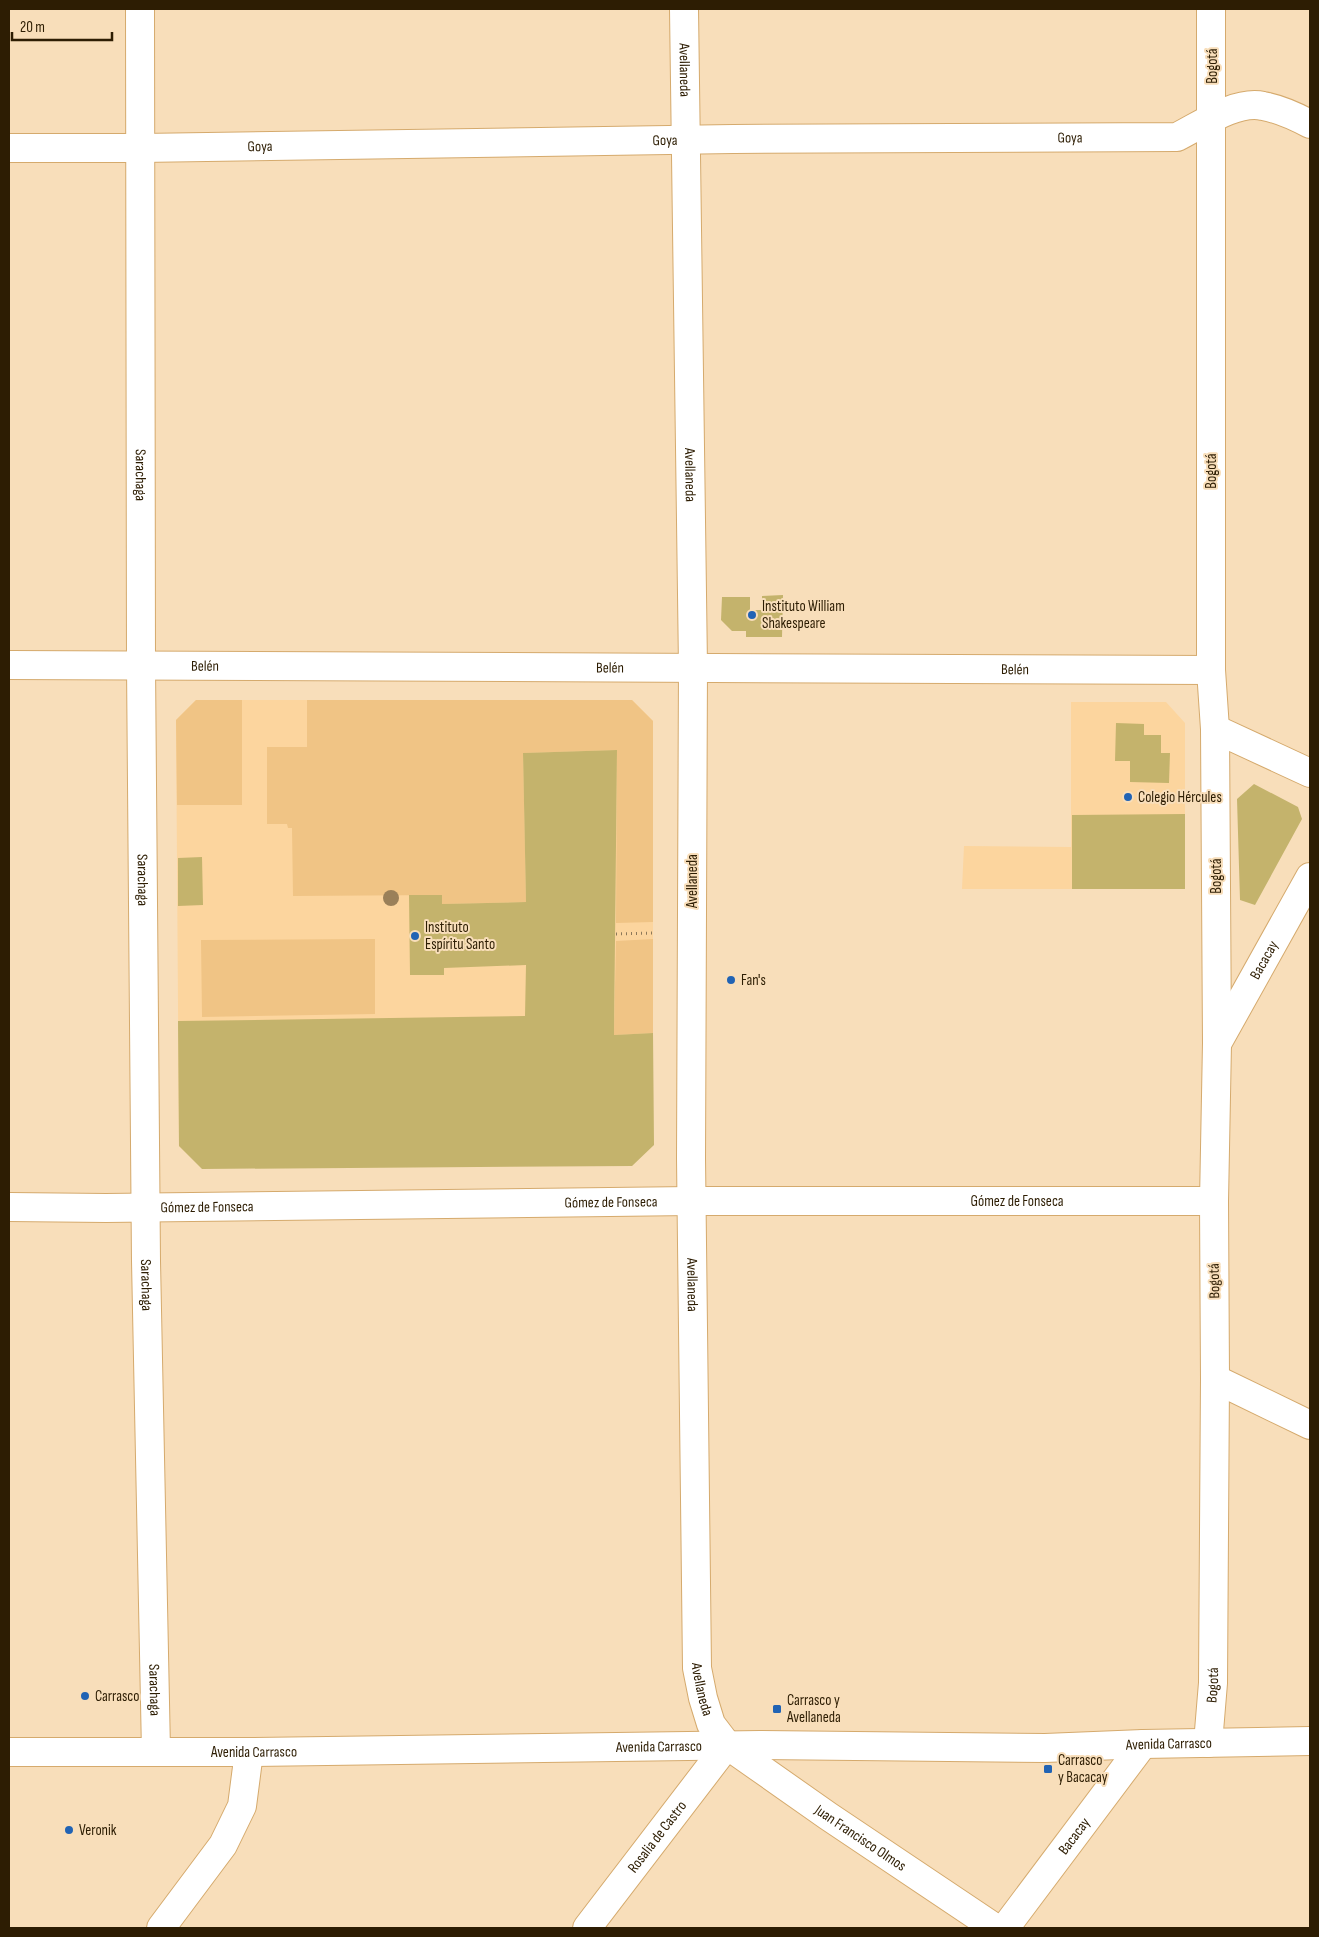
<svg xmlns="http://www.w3.org/2000/svg" width="1319" height="1937" font-family="'Sofia Sans Condensed',sans-serif">
<style>
.built{fill:#fcd59e}
.green{fill:#f0c485}
.building{fill:#c4b36c}
.lines{fill:none;stroke-linecap:round;stroke-linejoin:round}
.street-casing{stroke:#d5aa6d;stroke-width:30}
.secondary-casing{stroke:#d5aa6d;stroke-width:30}
.path{stroke:#8c7759;stroke-width:3;stroke-dasharray:1 4;stroke-linecap:butt}
.street{stroke:#fff;stroke-width:28}
.secondary{stroke:#fff;stroke-width:28}
.tree{fill:#9a8059}
.poi-dot{fill:#2163b4;stroke:#f8deba;stroke-width:2}
.labels{text-anchor:middle;stroke-width:4;stroke-linejoin:round;paint-order:stroke}
.street-label{font-size:15px;fill:#2d1d03;stroke:#f8deba}
.poi-label{font-size:15px;fill:#2d1d03;stroke:#f8deba;text-anchor:start}
</style>
<rect width="100%" height="100%" fill="#f8deba"/>
<path class="built" d="M196 700H632L653 721V1033L202 1168 179 1146 176 720Z
M1071 702H1166L1185 723V889H962L964 846 1071 847Z"/>
<path class="green" d="M196 700H242V805H177L176 720Z
M307 700H632L653 721V922L616 923 617 750 523 753 526 902 442 904 441 895 293 896 292 828H288L287 824H267V747H307Z
M375 939V1014L202 1017 201 940Z
M653 939V1033L614 1035 616 941Z"/>
<path class="building" d="M783 595 782 637H746V631H732L721 620 722 597H750V610H762V596Z
M1116 723 1144 724V735H1161V753H1170L1169 783 1130 782V761H1115Z
M617 750 614 1035 653 1033 654 1145 632 1166 202 1169 179 1146 178 1021 525 1016 526 965 444 968V975H410L409 895H442V904L526 902 523 753Z
M1254 784 1298 807 1302 819 1255 905 1240 900 1237 799Z
M1185 814V889H1072V815Z
M202 857 203 905 178 906V858Z"/>
<g class="lines">
<g class="street-casing">
<g id="street">
<path id="s1" d="M140 9 141 665 146 1261 156 1751"/>
<path id="s2" d="M684 9 693 667 691 1158 697 1668 703 1698 711 1724 727 1745 828 1816 995 1928"/>
<path id="s3" d="M9 148H141L733 139 1177 137C1201 125 1236 100 1263 106 1280 109 1295 116 1310 124"/>
<path id="s4" d="M9 665 1211 670"/>
<path d="M1215 729 1310 773"/>
<path id="s5" d="M1218 1042 1310 877"/>
<path id="s6" d="M9 1207 106 1208 691 1201H1214"/>
<path d="M1215 1379 1310 1425"/>
<path id="s7" d="M1208 1743 1213 1683 1215 1379 1214 1201 1217 1043 1215 729 1211 670V9"/>
<path d="M161 1928 223 1845 242 1806 249 1752"/>
<path id="s8" d="M587 1928 727 1745"/>
<path id="s9" d="M1005 1928 1143 1744"/>
</g>
</g>
<g class="secondary-casing">
<g id="secondary">
<path id="s10" d="M9 1752H249L760 1745 1045 1748 1143 1744 1310 1741"/>
</g>
</g>
<path class="path" d="M616 934 653 933"/>
<use href="#street" class="street"/>
<use href="#secondary" class="secondary"/>
</g>
<circle class="tree" cx="391" cy="898" r="8"/>
<g class="poi-dot">
<circle cx="752" cy="615" r="5"/>
<circle cx="1128" cy="797" r="5"/>
<circle cx="415" cy="936" r="5"/>
<circle cx="731" cy="980" r="5"/>
<circle cx="85" cy="1696" r="5"/>
<rect x="772" y="1704" width="10" height="10" rx="2.5"/>
<rect x="1043" y="1764" width="10" height="10" rx="2.5"/>
<circle cx="69" cy="1830" r="5"/>
</g>
<g class="labels">
<g class="street-label">
<text transform="translate(1212 66) rotate(-90)" y="5">Bogotá</text>
<text dy="5" stroke="none"><textPath href="#s2" startOffset="61">Avellaneda</textPath></text>
<text dy="5" stroke="none"><textPath href="#s3" startOffset="1061">Goya</textPath></text>
<text dy="5" stroke="none"><textPath href="#s3" startOffset="656">Goya</textPath></text>
<text dy="5" stroke="none"><textPath href="#s3" startOffset="251">Goya</textPath></text>
<text transform="translate(1211 471) rotate(-90)" y="5">Bogotá</text>
<text dy="5" stroke="none"><textPath href="#s1" startOffset="466">Sarachaga</textPath></text>
<text dy="5" stroke="none"><textPath href="#s2" startOffset="466">Avellaneda</textPath></text>
<text dy="5" stroke="none"><textPath href="#s4" startOffset="196">Belén</textPath></text>
<text dy="5" stroke="none"><textPath href="#s4" startOffset="601">Belén</textPath></text>
<text dy="5" stroke="none"><textPath href="#s4" startOffset="1006">Belén</textPath></text>
<text transform="translate(1216 876) rotate(-90)" y="5">Bogotá</text>
<text dy="5" stroke="none"><textPath href="#s1" startOffset="871">Sarachaga</textPath></text>
<text transform="translate(692 881) rotate(-90)" y="5">Avellaneda</text>
<text dy="5" stroke="none"><textPath href="#s5" startOffset="94">Bacacay</textPath></text>
<text dy="5" stroke="none"><textPath href="#s6" startOffset="1008">Gómez de Fonseca</textPath></text>
<text dy="5" stroke="none"><textPath href="#s6" startOffset="602">Gómez de Fonseca</textPath></text>
<text dy="5" stroke="none"><textPath href="#s6" startOffset="198">Gómez de Fonseca</textPath></text>
<text transform="translate(1214 1281) rotate(-91)" y="5">Bogotá</text>
<text dy="5" stroke="none"><textPath href="#s1" startOffset="1276">Sarachaga</textPath></text>
<text dy="5" stroke="none"><textPath href="#s2" startOffset="1276">Avellaneda</textPath></text>
<text dy="5" stroke="none"><textPath href="#s7" startOffset="58">Bogotá</textPath></text>
<text dy="5" stroke="none"><textPath href="#s1" startOffset="1681">Sarachaga</textPath></text>
<text dy="5" stroke="none"><textPath href="#s2" startOffset="1681">Avellaneda</textPath></text>
<text dy="5" stroke="none"><textPath href="#s10" startOffset="1160">Avenida Carrasco</textPath></text>
<text dy="5" stroke="none"><textPath href="#s10" startOffset="650">Avenida Carrasco</textPath></text>
<text dy="5" stroke="none"><textPath href="#s10" startOffset="245">Avenida Carrasco</textPath></text>
<text dy="5" stroke="none"><textPath href="#s9" startOffset="115">Bacacay</textPath></text>
<text dy="5" stroke="none"><textPath href="#s8" startOffset="115">Rosalia de Castro</textPath></text>
<text dy="5" stroke="none"><textPath href="#s2" startOffset="1906">Juan Francisco Olmos</textPath></text>
</g>
<g class="poi-label">
<text x="762" y="611">Instituto William<tspan x="762" dy="17">Shakespeare</tspan></text>
<text x="1138" y="802">Colegio Hércules</text>
<text x="425" y="932">Instituto<tspan x="425" dy="17">Espíritu Santo</tspan></text>
<text x="741" y="985">Fan's</text>
<text x="95" y="1701">Carrasco</text>
<text x="787" y="1705">Carrasco y<tspan x="787" dy="17">Avellaneda</tspan></text>
<text x="1058" y="1765">Carrasco<tspan x="1058" dy="17">y Bacacay</tspan></text>
<text x="79" y="1835">Veronik</text>
</g>
</g>
<rect width="1319" height="1937" fill="none" stroke="#2d1d03" stroke-width="20"/>
<path d="M12 32v8h100v-8" fill="none" stroke="#2d1d03" stroke-width="2.5"/>
<text x="20" y="32" font-size="15" fill="#2d1d03" stroke="#f8deba" stroke-width="4" paint-order="stroke">20 m</text>
</svg>
